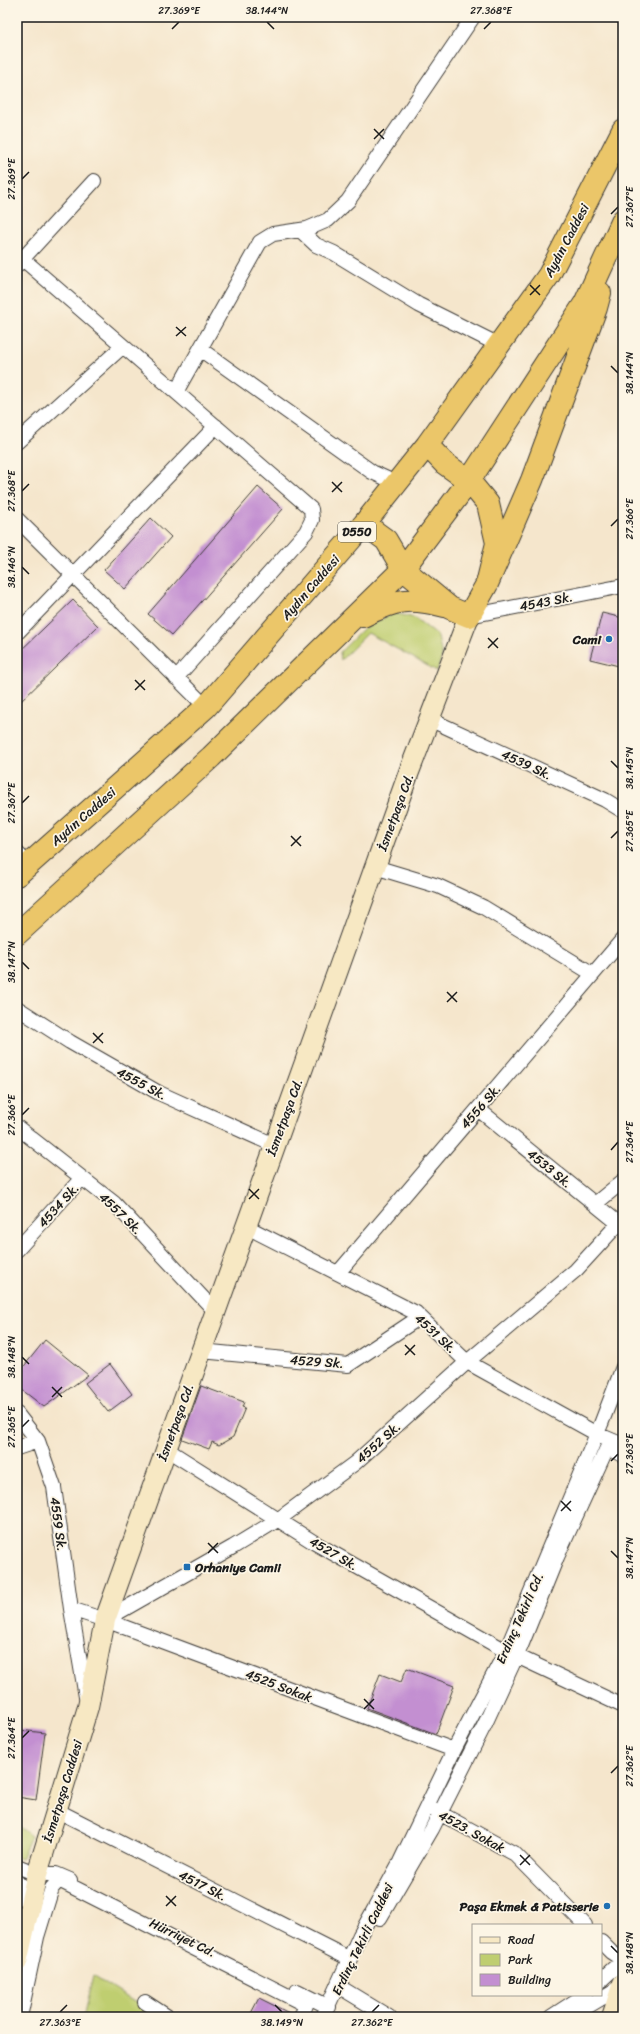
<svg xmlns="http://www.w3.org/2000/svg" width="640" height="2034" font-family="Sriracha,sans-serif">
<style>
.green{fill:#bfce70;stroke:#6e7546}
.building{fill:#c38fd1}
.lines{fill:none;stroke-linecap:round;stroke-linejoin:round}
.street-casing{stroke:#3d3a36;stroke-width:16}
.secondary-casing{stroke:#3d3a36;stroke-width:22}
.highway-casing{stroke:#3d3a36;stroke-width:24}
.street{stroke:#fff;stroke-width:14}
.secondary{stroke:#f7e8c3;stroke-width:20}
.highway{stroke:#ebc669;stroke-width:22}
.ticks{fill:none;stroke:#1c1c1c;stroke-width:1.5}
.poi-dot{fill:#1f6fb2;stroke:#fcf5e5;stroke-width:1.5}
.labels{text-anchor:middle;stroke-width:3.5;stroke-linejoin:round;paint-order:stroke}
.shield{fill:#fcf5e5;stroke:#5f5d58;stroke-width:1}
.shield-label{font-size:12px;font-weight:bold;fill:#1c1c1c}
.street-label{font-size:13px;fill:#1c1c1c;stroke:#fcf5e5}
.poi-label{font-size:13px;font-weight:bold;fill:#1c1c1c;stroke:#fcf5e5;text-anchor:end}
.neatline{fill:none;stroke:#1c1c1c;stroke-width:1.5}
.ticks-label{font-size:10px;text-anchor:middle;fill:#1c1c1c}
</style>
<rect width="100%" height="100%" fill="#fcf5e5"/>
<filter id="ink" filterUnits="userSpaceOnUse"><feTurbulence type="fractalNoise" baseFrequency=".025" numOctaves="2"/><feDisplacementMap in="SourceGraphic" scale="8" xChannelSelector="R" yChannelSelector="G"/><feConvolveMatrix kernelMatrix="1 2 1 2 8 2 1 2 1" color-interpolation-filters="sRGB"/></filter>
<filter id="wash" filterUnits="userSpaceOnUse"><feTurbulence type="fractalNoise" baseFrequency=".012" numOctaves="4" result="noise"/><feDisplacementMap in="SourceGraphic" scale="16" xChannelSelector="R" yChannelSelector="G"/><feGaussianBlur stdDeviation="0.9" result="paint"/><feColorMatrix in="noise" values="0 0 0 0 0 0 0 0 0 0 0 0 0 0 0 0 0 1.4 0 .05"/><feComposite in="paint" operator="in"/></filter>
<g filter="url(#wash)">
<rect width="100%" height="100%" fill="#f5e6cc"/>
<path class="green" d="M394 613 415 618 438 636 442 656 437 671 368 633 341 660 340 652 365 627Z
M17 1825 31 1836 21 1859 17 1858Z
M93 1976 136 2003 164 2017H83Z"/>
<g id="blocks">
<path class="building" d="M258 487 283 509 172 635 148 614Z
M151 518 171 537 125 589 104 570Z
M73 600 98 626 17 705V654Z
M602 613 623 618V667L590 659Z
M45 1340 88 1375 44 1407 17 1386V1375Z
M110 1364 132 1394 108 1412 85 1383Z
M201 1386 244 1402 242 1407 245 1408 233 1437 219 1445 212 1442 209 1449 182 1439Z
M407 1668 454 1686 436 1734 367 1708 380 1674 401 1682Z
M20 1730 45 1733 36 1800 17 1797V1755Z
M259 1998 293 2015V2017H249Z"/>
</g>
</g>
<g filter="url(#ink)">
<use href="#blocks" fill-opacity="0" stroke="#3d3a36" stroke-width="1"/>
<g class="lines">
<g class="street-casing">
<path id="street" d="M300 230 316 245 334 253 419 305 499 345
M17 254 311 509 312 520 306 532 176 678
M17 265 94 181
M200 349 372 472 396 483
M176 392 260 242 273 234 307 229 328 220 348 201 473 17
M17 442 123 346
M17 519 206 707
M469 616 623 586
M17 633 216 426
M429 719 605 800 623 811
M17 853 28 864
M375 867 438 886 483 907 593 974
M17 1008 70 1042 159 1093 274 1145
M478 1109 623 1227
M17 1127 114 1203 215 1311
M595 1204 623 1181
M245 1226 416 1313 467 1362 597 1434 623 1445
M17 1250 82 1178
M338 1273 623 939
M201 1351 348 1365 420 1317
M17 1414 38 1441 54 1487 71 1609 86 1697
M17 1448 38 1441
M166 1449 315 1543 506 1651 623 1706
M71 1609 105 1620 454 1750
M105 1620 233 1547 279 1519 355 1463 467 1362 576 1270 619 1223
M432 1809 515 1854 585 1925
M56 1810 350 1959
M17 1866 37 1874H56L70 1880
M17 1882 20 1885 17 1898
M380 1918 432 1829 485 1724 521 1646 557 1557 607 1448 623 1455
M601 1942 611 1952 623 1960
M601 1980 614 1968 623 1969
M338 1986 389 2017
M297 1991 329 2007
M145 2002 168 2017
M20 2017 37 1937 52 1888 59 1880 306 2005 301 2017
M323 2017 360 1935 400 1862 454 1750 506 1651 601 1424 623 1367
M551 2017 585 1995
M570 2017 622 1986"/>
</g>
<g class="secondary-casing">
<path id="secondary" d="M17 1962 37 1874 88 1707 105 1620 409 772 469 616
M612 2017 623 1983"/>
</g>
<g class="highway-casing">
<path id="highway" d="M364 524 386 540 403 569 450 608 469 616 487 584 497 543 488 504 469 481 444 463 427 445
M487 584 532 480 596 308 600 293
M363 616C396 599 409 597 445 606
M17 875 206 707 364 524 427 445 549 275 623 130
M17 934 211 757 403 569 469 481 585 303 623 220"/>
</g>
<use href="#street" class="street"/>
<use href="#secondary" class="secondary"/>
<use href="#highway" class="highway"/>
</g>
</g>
<path class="ticks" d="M267 22 274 29M172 29 179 22M484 29 491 22M374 129 384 139M374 139 384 129M22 179 29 172M611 214 618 207M530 285 540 295M530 295 540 285M176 327 186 336M176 336 186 327M611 366 618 373M332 482 342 492M22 491 29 484M332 492 342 482M611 526 618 519M22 567 29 574M488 638 498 648M488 648 498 638M135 680 145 690M135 690 145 680M611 761 618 768M22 803 29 796M291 836 301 846M611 838 618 831M291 846 301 836M22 962 29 969M447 992 457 1002M447 1002 457 992M93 1033 103 1043M93 1043 103 1033M22 1115 29 1108M611 1150 618 1142M249 1189 259 1199M249 1199 259 1189M405 1345 415 1355M405 1355 415 1345M22 1357 29 1364M52 1387 62 1397M52 1397 62 1387M22 1427 29 1420M611 1461 618 1454M561 1501 571 1511M561 1511 571 1501M208 1543 218 1553M611 1551 618 1558M208 1553 218 1543M364 1699 374 1709M364 1709 374 1699M22 1738 29 1731M611 1773 618 1766M520 1855 530 1865M520 1865 530 1855M166 1896 176 1906M166 1906 176 1896M611 1946 618 1953M275 2005 282 2012M60 2012 67 2005M372 2012 379 2005"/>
<g class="poi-dot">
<circle cx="609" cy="639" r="4"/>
<rect x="183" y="1563" width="8" height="8" rx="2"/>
<circle cx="607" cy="1906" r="4"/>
</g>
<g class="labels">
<rect class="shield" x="338" y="522" width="38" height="20" rx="3"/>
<g class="shield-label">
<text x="357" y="536">D550</text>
</g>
<g class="street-label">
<text transform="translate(566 240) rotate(-62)" y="5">Aydın Caddesi</text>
<text transform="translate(310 587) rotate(-49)" y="5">Aydın Caddesi</text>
<text transform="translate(546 601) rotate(-11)" y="5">4543 Sk.</text>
<text transform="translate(527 764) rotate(25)" y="5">4539 Sk.</text>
<text transform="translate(395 812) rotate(-70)" y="5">İsmetpaşa Cd.</text>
<text transform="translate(83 816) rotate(-41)" y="5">Aydın Caddesi</text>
<text transform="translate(142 1083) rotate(28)" y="5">4555 Sk.</text>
<text transform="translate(480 1106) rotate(-49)" y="5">4556 Sk.</text>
<text transform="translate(284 1117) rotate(-70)" y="5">İsmetpaşa Cd.</text>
<text transform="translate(550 1168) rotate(39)" y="5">4533 Sk.</text>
<text transform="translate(58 1205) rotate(-48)" y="5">4534 Sk.</text>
<text transform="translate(121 1213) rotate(44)" y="5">4557 Sk.</text>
<text transform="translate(436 1333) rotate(43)" y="5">4531 Sk.</text>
<text transform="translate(317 1361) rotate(4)" y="5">4529 Sk.</text>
<text transform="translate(175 1422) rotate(-70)" y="5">İsmetpaşa Cd.</text>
<text transform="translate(378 1442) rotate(-42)" y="5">4552 Sk.</text>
<text transform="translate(59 1524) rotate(82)" y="5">4559 Sk.</text>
<text transform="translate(334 1553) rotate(30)" y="5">4527 Sk.</text>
<text transform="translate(519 1618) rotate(-66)" y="5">Erdinç Tekirli Cd.</text>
<text transform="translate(279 1685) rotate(21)" y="5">4525 Sokak</text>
<text transform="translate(62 1791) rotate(-73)" y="5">İsmetpaşa Caddesi</text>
<text transform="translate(472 1831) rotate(29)" y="5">4523. Sokak</text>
<text transform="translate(203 1885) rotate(27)" y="5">4517 Sk.</text>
<text transform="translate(183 1937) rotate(26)" y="5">Hürriyet Cd.</text>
<text transform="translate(362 1939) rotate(-64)" y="5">Erdinç Tekirli Caddesi</text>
</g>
<g class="poi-label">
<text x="601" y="644">Cami</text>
<text x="195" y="1572" text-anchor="start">Orhaniye Camii</text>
<text x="599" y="1911">Paşa Ekmek &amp; Patisserie</text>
</g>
</g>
<rect width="640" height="2034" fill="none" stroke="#fcf5e5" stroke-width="44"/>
<rect x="472" y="1924" width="130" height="72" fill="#fcf5e5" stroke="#a29e95"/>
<rect x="480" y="1937" width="20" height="6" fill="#f7e8c3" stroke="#a29e95"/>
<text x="508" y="1944" font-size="12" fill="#1c1c1c">Road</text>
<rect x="480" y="1954" width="20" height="12" fill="#bfce70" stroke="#a29e95"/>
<text x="508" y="1964" font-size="12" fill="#1c1c1c">Park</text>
<rect x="480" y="1974" width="20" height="12" fill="#c38fd1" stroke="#a29e95"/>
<text x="508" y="1984" font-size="12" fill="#1c1c1c">Building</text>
<rect x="22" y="22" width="596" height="1990" class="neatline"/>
<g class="ticks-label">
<text x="179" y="14">27.369°E</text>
<text x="267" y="14">38.144°N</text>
<text x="491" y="14">27.368°E</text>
<text transform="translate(11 179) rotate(-90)" y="4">27.369°E</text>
<text transform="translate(629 207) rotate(-90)" y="4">27.367°E</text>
<text transform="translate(629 373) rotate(-90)" y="4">38.144°N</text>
<text transform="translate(11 491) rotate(-90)" y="4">27.368°E</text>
<text transform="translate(629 519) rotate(-90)" y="4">27.366°E</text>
<text transform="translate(11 567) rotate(-90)" y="4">38.146°N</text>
<text transform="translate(629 768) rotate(-90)" y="4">38.145°N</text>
<text transform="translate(11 803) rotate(-90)" y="4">27.367°E</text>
<text transform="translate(629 831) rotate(-90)" y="4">27.365°E</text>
<text transform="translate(11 962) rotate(-90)" y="4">38.147°N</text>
<text transform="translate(11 1115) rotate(-90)" y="4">27.366°E</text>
<text transform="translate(629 1142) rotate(-90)" y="4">27.364°E</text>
<text transform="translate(11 1357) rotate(-90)" y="4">38.148°N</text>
<text transform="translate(11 1427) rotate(-90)" y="4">27.365°E</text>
<text transform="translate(629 1454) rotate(-90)" y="4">27.363°E</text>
<text transform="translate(629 1558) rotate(-90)" y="4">38.147°N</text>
<text transform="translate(11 1738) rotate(-90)" y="4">27.364°E</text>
<text transform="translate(629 1766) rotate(-90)" y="4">27.362°E</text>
<text transform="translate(629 1953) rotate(-90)" y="4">38.148°N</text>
<text x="60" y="2026">27.363°E</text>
<text x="282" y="2026">38.149°N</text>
<text x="372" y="2026">27.362°E</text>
</g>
</svg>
